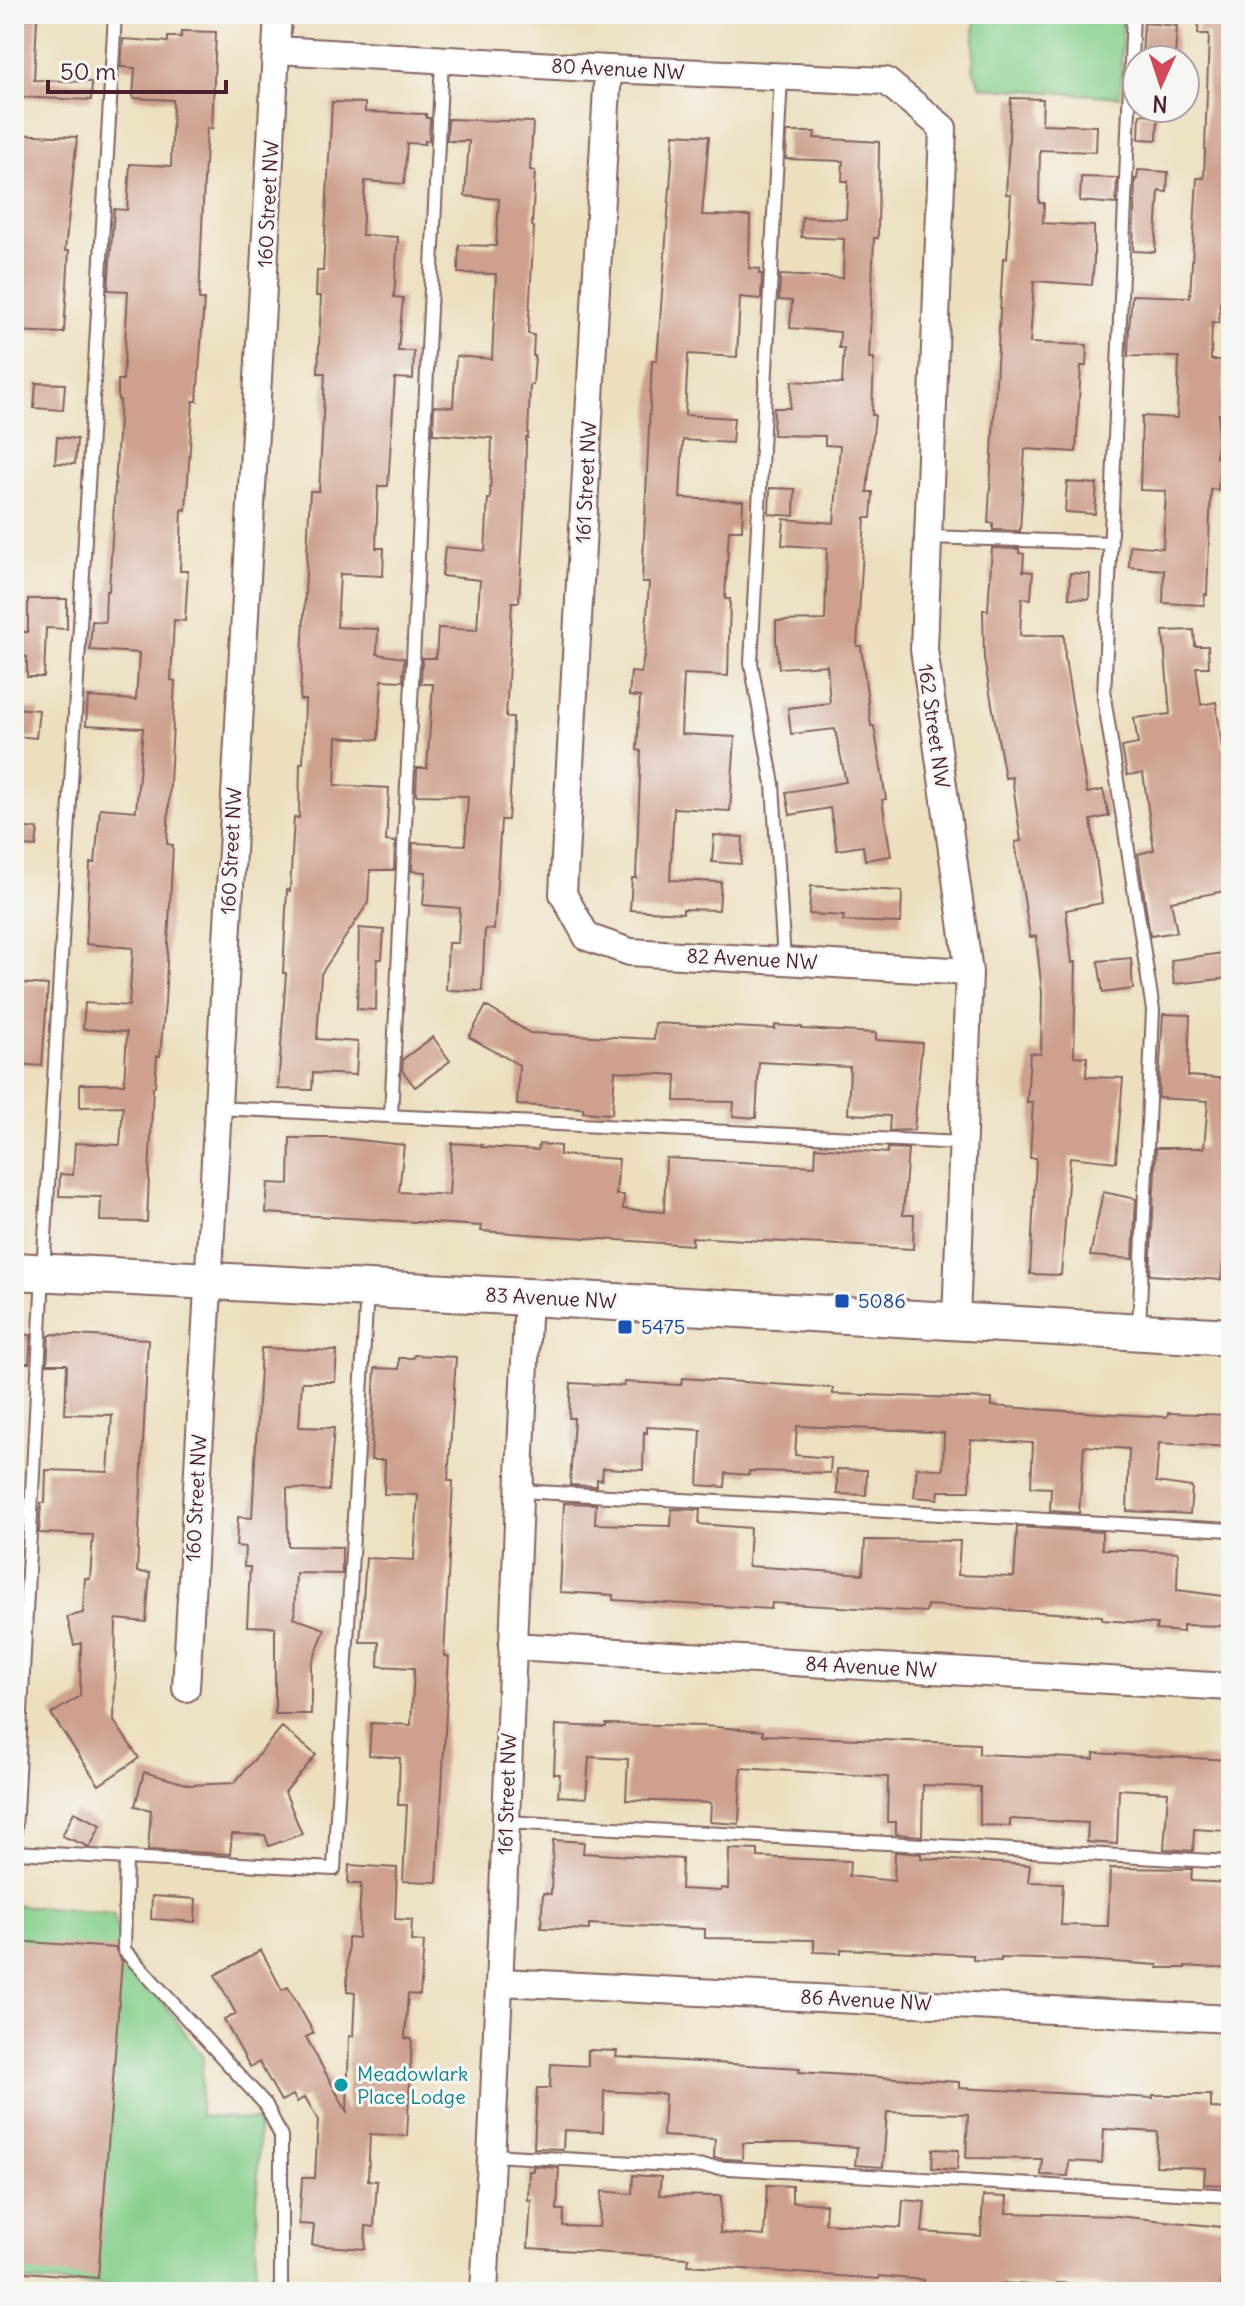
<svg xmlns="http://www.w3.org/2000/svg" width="1245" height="2306" font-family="Delius,sans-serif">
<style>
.green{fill:#86cf8c;stroke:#68775c;stroke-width:2}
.building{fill:#cea08d}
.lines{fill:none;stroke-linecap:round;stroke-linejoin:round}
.lane-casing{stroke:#83625e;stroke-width:16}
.street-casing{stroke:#83625e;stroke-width:30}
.secondary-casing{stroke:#83625e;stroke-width:40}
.lane{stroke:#fff;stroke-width:12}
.street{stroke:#fff;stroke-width:26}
.secondary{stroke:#fff;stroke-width:36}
.transit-dot{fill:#1a4fb4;stroke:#f6f6f2;stroke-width:3}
.culture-dot{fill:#0f9aa8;stroke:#f6f6f2;stroke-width:3}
.labels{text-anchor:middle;stroke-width:6;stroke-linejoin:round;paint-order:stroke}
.street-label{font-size:20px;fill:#4a1f2b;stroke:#f6f6f2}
.transit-label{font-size:20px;fill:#164399;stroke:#f6f6f2;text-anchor:start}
.culture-label{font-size:20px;fill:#0d838f;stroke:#f6f6f2;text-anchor:start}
</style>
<rect width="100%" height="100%" fill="#f6f6f2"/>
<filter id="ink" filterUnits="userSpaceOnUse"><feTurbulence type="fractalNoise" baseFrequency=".0125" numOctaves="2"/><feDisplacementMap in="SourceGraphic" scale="16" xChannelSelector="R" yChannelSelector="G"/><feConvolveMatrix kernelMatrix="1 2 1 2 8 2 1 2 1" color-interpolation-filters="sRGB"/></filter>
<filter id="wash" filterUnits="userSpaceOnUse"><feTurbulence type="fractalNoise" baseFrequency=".006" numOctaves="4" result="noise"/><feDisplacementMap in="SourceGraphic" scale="32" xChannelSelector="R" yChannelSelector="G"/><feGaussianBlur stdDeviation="1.8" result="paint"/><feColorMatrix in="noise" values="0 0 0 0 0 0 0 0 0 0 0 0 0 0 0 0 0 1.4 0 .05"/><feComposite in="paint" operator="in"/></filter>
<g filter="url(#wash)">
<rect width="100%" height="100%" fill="#ecdfbe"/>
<path class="green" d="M975 14H1123L1120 97 981 87 973 69Z
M14 1905 113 1914 123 1949 203 2057 200 2116 259 2120 255 2292 14 2281Z"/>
<g id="blocks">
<path class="building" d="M1199 14 1229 16 1228 37H1231V303H1220L1219 323 1212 322 1211 360H1225L1222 414H1219L1216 457 1220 458 1218 490 1211 489 1207 595 1205 594 1204 605 1163 603 1164 570 1129 567 1130 545 1163 548 1166 491 1140 490 1142 416 1177 418 1179 357 1128 356 1129 328 1132 295 1190 297 1197 178H1204L1209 34H1198Z
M14 18 37 19 34 80 92 82 91 100 14 97Z
M1144 23 1177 26 1175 57 1142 56Z
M181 31 216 32 212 129 207 128 204 180 199 300H204L197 401H193L186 510 182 509 180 571H188L185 621 174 620 171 680 175 681 167 844 173 845 165 1003 160 1056H157L155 1087H153L147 1222 100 1221 101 1197 59 1196 60 1174 73 1175 75 1143 120 1145 123 1106 80 1107V1084H124L127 1032 83 1029 85 1003 129 1006 133 948 86 944 90 863H95L100 808 136 811 143 728 86 725 88 697 136 700 139 653 90 650 92 621 105 622 106 591H109L120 400H118V380H123L128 291 108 290 110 262 114 209 127 210 130 164 171 166 173 100 133 98 135 68 121 67 123 39 168 42V37H181Z
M1011 98 1043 99 1042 124 1097 126 1096 152 1040 150 1039 203H1044L1043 223 1094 226V261L1092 285 1034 281 1030 343 1087 345 1086 366H1081L1076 452 1025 449 1020 531 993 530V523H988L1003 258 1007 259 1011 195 1006 194Z
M332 102 365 103V112L426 114V118H430L429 141H425V144L407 143 404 184 365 181 362 235 398 237 394 297 403 298 398 351H414L413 379 395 378 388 486H378L376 548H384L383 576 340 574 337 627 378 629 377 654 404 658 403 681 382 680 378 740 337 737 335 785 389 788 386 841 395 842 394 870H370L368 903 321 974 317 1039 358 1042 356 1075 313 1073 312 1090 278 1089 286 973H283L287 890 290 891 294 817 299 818 300 763H303L305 700H300L310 491H319L322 436 325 373H318L321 296H316L317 271H323Z
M1140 114 1158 115 1157 140 1139 139Z
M448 119 533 122 530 170 535 171 532 226 534 227 528 334 534 335 533 356H535L533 385H530L528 438H526L525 501 519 602H512L509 663 506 717H513L512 767 508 820H501L494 930 485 929 482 991 446 990 448 943H458L460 908 423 905 426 872 412 871 413 843 465 845 468 796 416 795 417 768H427L433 684H421L422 658H436L438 628 477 630 480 580 442 576 445 547 485 551 488 499H490L492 438 433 434 434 406 453 407 456 356 492 359 496 274 458 273 459 245 496 246 499 199 465 196 469 141H447Z
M787 132H815L814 138 879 142 878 238H874L869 358H874L872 415H875L867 492H873L871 518H865L857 646H861L871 726H874L886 799 882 800 891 856 865 860 863 846 837 850 830 808 790 815 786 792 846 782 835 729 791 734 788 708 830 703 827 665 779 668 776 640V621L825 620 827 548 782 545 784 519 834 523 840 446 825 445V436L773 435 774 408H790L792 381 842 384 844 348H839L840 332 790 328 792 301 779 300 780 275 843 278 844 239 801 237 802 217 846 219 848 181H842L843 161 786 159Z
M14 134 77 137 65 251H69L64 333 14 331Z
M674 134 709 136 702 215 750 216 749 268 760 269 759 274H762L761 299 740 297 737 357 688 354 685 415 734 418 732 443 683 440 680 498 743 501 742 530H729L725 599H730L728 676 684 674 681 734 735 737 730 811 674 808 670 880 721 882 719 910 683 909V913L630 910 632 878H636L641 751 637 750 640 697 629 696 631 672 641 673 645 649 649 582H642L652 360H657Z
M1138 170 1168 172 1167 192 1159 191 1155 252 1133 251 1135 179H1137Z
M1081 177 1117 178 1116 204 1080 201Z
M36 383 65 384 63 410 34 408Z
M57 437 77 439 75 464 55 463Z
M1067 482 1097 484 1095 514 1065 512Z
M770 488 795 489 794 516 769 514Z
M992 548 1019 549V553L1024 554 1023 571 1033 572 1031 599 1022 598 1020 636 1064 635 1065 659 1087 793 1103 790 1109 816 1091 820 1102 903 1066 910 1072 963 1076 962 1074 1056 1087 1057 1086 1077 1123 1078 1116 1162 1070 1157 1061 1275 1030 1274 1036 1158H1030L1033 1102H1027L1030 1053 1041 1054 1042 993 1036 936 1030 937 1015 842 1021 841 1012 777 1005 778 984 659 983 610H988Z
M1070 573 1090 574 1089 599 1069 598Z
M28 599H67V629L46 628 44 677H27V657L15 656 16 632H28Z
M1194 630 1195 646H1208L1209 667H1196L1201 705 1216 702 1222 747 1228 746 1231 767V890L1171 901 1177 932 1150 936 1138 854 1154 850 1143 773 1127 775 1122 747 1138 744 1134 718 1170 714 1163 631Z
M14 708 39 710 36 738 14 736Z
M14 827 38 829 36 847 14 845Z
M714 835 743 837 741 864 712 862Z
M811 886 902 891 901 923 843 921 844 916 809 914Z
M359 928 384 930 382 959H377L376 1010 357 1009Z
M1231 952V978L1174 984 1171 960Z
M1131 958 1133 989 1103 993 1098 961Z
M18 983 48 985 42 1066 14 1064Z
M486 1006 530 1033 654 1039 655 1023 775 1029V1025L802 1027V1029L876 1033V1040L922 1043 914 1130 889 1131 890 1116 848 1114 850 1067 759 1062 756 1118 733 1116 734 1102 675 1101 676 1075 615 1071 612 1114 583 1112V1108L517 1105 519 1065 469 1037Z
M1163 1014 1190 1015 1188 1076 1231 1079V1263H1223L1221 1280 1150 1275 1156 1148H1204L1208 1101 1158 1098Z
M433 1037 450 1061 415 1087 402 1070 403 1059Z
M290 1138H341L404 1145 399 1192 449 1195 452 1143 482 1145 481 1147 538 1150 539 1144 560 1146V1155L619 1159 616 1195H624L623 1209 664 1212 666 1158 815 1166 816 1147 887 1153 888 1148 908 1149 903 1215H914L913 1249 692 1237V1245L481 1231 482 1226 266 1213 268 1183 289 1184Z
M1103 1192 1136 1199 1133 1259 1090 1256Z
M14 1334 31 1335 29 1363H14Z
M54 1334 148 1339 137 1572 150 1573 146 1622 116 1619 114 1721 139 1758 99 1785 51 1714 80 1696 81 1643 74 1645 67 1617 83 1613 85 1578 90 1579 93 1535 39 1533 41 1503H45L46 1470 108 1472 112 1415 65 1414 67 1364H47L49 1336Z
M261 1348 337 1351 335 1382H302L299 1427 334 1428 329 1491 287 1488 288 1546 342 1547V1574L296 1573 294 1618 325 1629 311 1666V1714H275V1627L247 1626 250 1567H244L245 1547 236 1546 238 1517 252 1518Z
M414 1355 456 1357 448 1481H453L444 1656 449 1657 437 1882 403 1881 407 1805H398L400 1758 369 1755 371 1723 411 1725 414 1668 378 1666 379 1642H360L366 1558 414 1560 418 1495 384 1494 385 1460H371L375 1368 399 1369V1358H413Z
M682 1378 833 1388V1394L992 1399V1406L1049 1410 1167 1417 1168 1413 1231 1415V1447L1159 1443 1156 1482 1192 1487 1190 1514 1127 1511 1129 1449 1084 1446 1079 1513 1050 1511 1051 1488 1031 1487 1033 1443 971 1440 970 1491H939L938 1499 914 1497 917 1467 943 1470 944 1433 898 1430 797 1426 795 1455 831 1458 830 1473 749 1471V1475L726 1473 725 1487 698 1485 701 1430 647 1427V1433L644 1432 643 1470 603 1468 602 1480 597 1479V1486L570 1485 574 1418H569L571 1383 624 1386V1382L681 1385Z
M837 1469 867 1470 866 1495 837 1494Z
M14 1501H23L21 1532 14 1531Z
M564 1503 596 1504 595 1524 671 1526 672 1509 700 1510 699 1524 750 1528 748 1566 863 1574 865 1540 960 1541 958 1575 1014 1577 1017 1527 1102 1532V1549L1178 1552 1177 1590 1231 1597V1626L1183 1625V1632L1156 1630 1157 1624 1102 1620V1616L927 1605 926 1612 772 1603 771 1609 613 1600V1595L560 1592Z
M606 1724 705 1726 763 1731V1735L979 1744V1754L1094 1759V1753L1231 1760V1794H1228L1226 1831 1194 1829 1193 1851 1164 1849 1168 1792 1119 1789 1117 1844 1087 1842 1088 1823 1010 1819V1826L980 1825V1787L923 1785 922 1836 896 1834V1822H887L888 1777 741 1768 739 1824 710 1822 711 1803 626 1800 628 1759 589 1757 586 1798 558 1796 560 1774H554L556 1725 606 1727Z
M282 1727 316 1755 285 1792 302 1834 269 1846 265 1835 232 1834 230 1854 148 1850 151 1810 135 1806 144 1772 190 1785 234 1783Z
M74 1812 101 1825 90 1847 62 1836Z
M553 1840 584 1842 583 1853 682 1859 681 1889 721 1891V1888L728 1889 729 1849 758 1850V1857L850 1861 849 1876 894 1881 895 1852 921 1854V1858L1030 1865 1028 1882 1063 1883 1061 1925 1108 1926 1110 1868 1192 1869 1191 1881 1231 1883V1969L1185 1966V1968H1158V1965L1083 1960 1001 1958V1961L973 1960V1955L912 1952 841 1949V1953L814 1952V1940L705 1938V1929L589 1924V1930L541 1928 543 1893 551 1894Z
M349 1865 397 1868 395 1919 412 1920 411 1941 424 1942 420 1995 408 1994 405 2038 412 2039 407 2136 370 2134 368 2180 377 2181 374 2227 366 2226 365 2249 312 2245 314 2225 299 2224 302 2178H315L318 2120 305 2097 297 2102 293 2095 281 2101 259 2062 250 2067 224 2020 236 2014 215 1975 261 1950 282 1990 288 1987 314 2033 306 2037 347 2112 349 2036H353L355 1992 347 1991 348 1937 358 1938 361 1884H348Z
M152 1896 196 1899 195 1922 151 1919Z
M14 1941 115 1948 122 1961 98 2278 14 2271Z
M588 2050 617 2051 616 2057 800 2068 799 2072 959 2082V2088L1153 2098V2095H1211V2108L1231 2109V2185L1204 2184 1205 2168 1156 2166 1158 2132 1104 2129 1102 2163 1069 2161 1068 2176 1041 2175 1042 2159 966 2158 968 2114 887 2112 883 2167 855 2165 857 2147 800 2143H743L742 2160 714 2158 715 2139 663 2136 665 2094 604 2091 603 2132 564 2130 563 2149 534 2148 537 2088H550L551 2064 588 2066Z
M933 2149 959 2150 957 2170 932 2168Z
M533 2166 559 2168 557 2210H564L563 2226 599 2227 602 2191 632 2194 633 2175 661 2177 659 2195 721 2196 720 2233 764 2236 767 2185 792 2186V2202L826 2204 825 2223 901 2228 903 2200 925 2202 922 2232 981 2236 983 2196 1007 2197 1006 2213 1117 2216 1231 2228V2252H1223L1221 2291 1057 2283 1056 2287 1003 2283 1002 2290 923 2285 924 2280 879 2276V2279L688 2265 689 2258 528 2248 531 2200H528L529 2171H533Z"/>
</g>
</g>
<g filter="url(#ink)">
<use href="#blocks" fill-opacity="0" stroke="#83625e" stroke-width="2"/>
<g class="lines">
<g class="lane-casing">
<path id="lane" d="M1133 14 1104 697 1153 1010 1139 1328
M781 77 751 663 773 784 784 961
M928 537 1111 543
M216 1108 963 1143
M391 1116 442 60
M519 1491 1231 1530
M506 1822 1231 1862
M14 1852 43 1273 115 14
M14 1852 334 1869 367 1290
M126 1858 124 1950 266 2105 281 2136V2292
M492 2155 1231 2196"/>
</g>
<g class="street-casing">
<path id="street" d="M276 50 608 69 886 81 943 128 924 649 969 972 956 1321
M608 69 563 894 587 937 630 952 969 972
M512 1646 1231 1687
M186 1688 278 14
M501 1982 1231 2019
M484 2292C503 1960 512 1628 528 1297"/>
</g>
<g class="secondary-casing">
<path id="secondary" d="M14 1271 528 1297 1231 1337"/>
</g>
<use href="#lane" class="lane"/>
<use href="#street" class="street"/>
<use href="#secondary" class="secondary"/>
</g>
</g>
<g class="transit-dot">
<rect x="834" y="1293" width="16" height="16" rx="4"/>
<rect x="617" y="1319" width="16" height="16" rx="4"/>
</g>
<circle class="culture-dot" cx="341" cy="2085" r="8"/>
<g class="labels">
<g class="street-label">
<text transform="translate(618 69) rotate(3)" y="7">80 Avenue NW</text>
<text transform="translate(268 204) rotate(-87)" y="7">160 Street NW</text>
<text transform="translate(586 482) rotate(-87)" y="7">161 Street NW</text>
<text transform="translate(934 726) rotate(82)" y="7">162 Street NW</text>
<text transform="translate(231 851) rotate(-87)" y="7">160 Street NW</text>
<text transform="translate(752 959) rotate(3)" y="7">82 Avenue NW</text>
<text transform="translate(551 1298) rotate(3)" y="7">83 Avenue NW</text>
<text transform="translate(196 1498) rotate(-87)" y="7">160 Street NW</text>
<text transform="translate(871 1667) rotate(3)" y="7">84 Avenue NW</text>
<text transform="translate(507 1794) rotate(-88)" y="7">161 Street NW</text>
<text transform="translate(866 2000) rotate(3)" y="7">86 Avenue NW</text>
</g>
<g class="transit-label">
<text x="858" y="1308">5086</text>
<text x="641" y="1334">5475</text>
</g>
<g class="culture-label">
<text x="357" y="2081">Meadowlark<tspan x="357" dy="23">Place Lodge</tspan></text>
</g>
</g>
<rect width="1245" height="2306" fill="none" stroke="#f6f6f2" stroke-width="48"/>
<g transform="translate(1161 84) rotate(183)"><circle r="38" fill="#f6f6f2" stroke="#b1a0a2" stroke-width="2"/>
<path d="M0-6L14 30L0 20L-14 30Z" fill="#d1495b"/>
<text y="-12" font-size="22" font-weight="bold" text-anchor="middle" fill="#4a1f2b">N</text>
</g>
<path d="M48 80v12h178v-12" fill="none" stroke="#4a1f2b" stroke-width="4"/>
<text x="60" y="80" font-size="24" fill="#4a1f2b" stroke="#f6f6f2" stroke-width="6" paint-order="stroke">50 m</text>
</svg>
